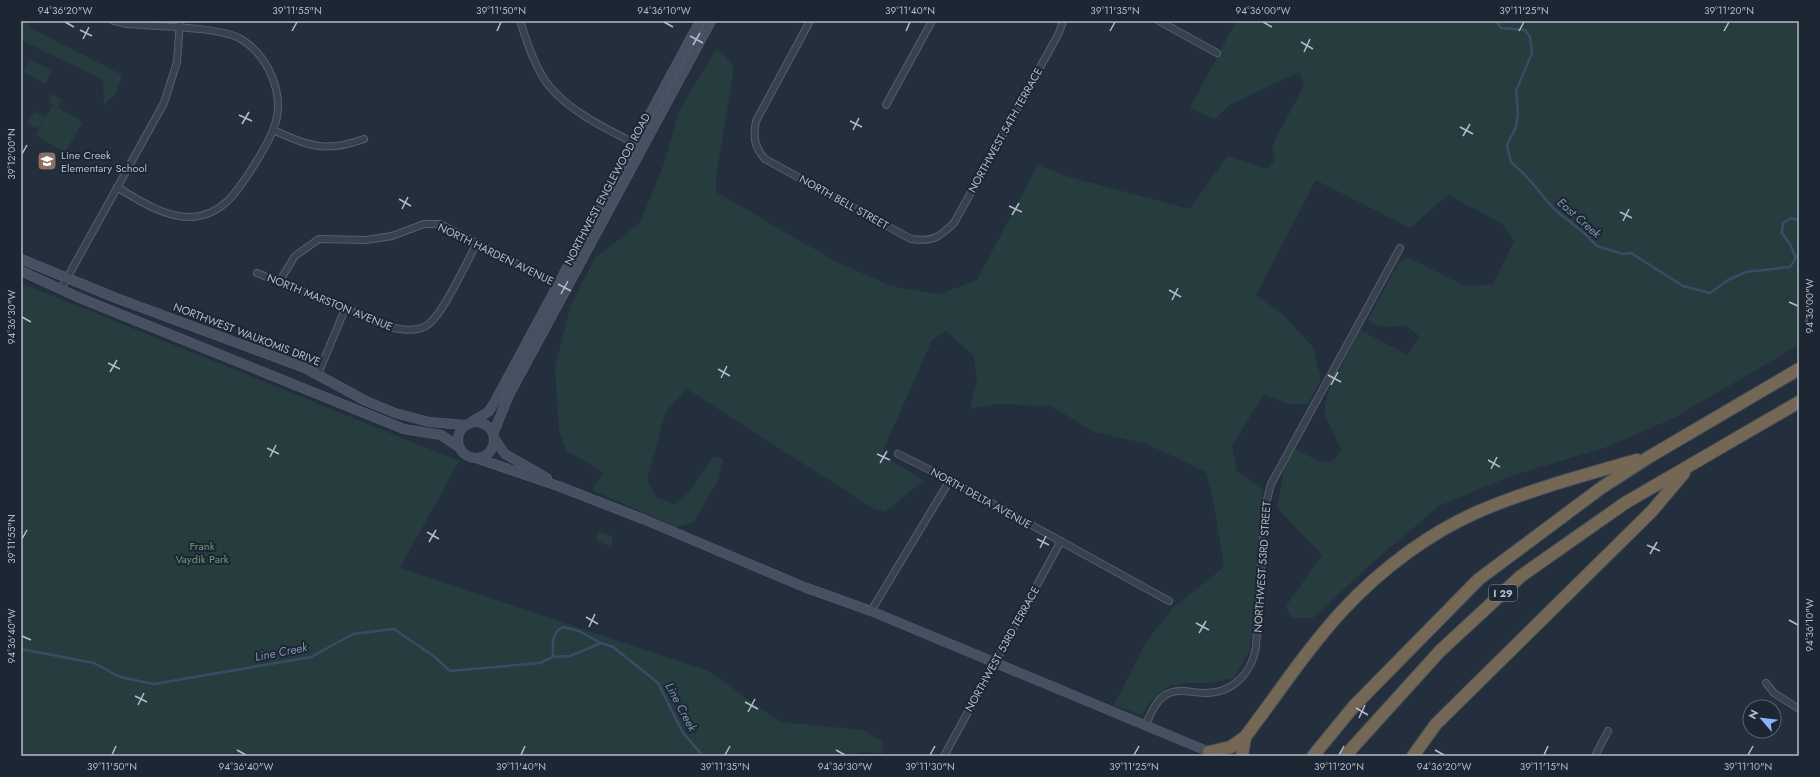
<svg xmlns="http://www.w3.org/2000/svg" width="1820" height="777" font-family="Jost,sans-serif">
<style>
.green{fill:#263c3f}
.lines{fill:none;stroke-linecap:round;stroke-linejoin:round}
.stream{stroke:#394c67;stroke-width:2.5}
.street-casing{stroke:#565f6c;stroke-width:8}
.secondary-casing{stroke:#565f6c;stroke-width:10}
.highway-casing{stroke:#434c59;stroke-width:14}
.street{stroke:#38414e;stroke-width:6}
.secondary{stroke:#465061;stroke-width:9}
.highway{stroke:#746855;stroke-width:12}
.ticks{fill:none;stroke:#b4bcc9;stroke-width:1.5}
.labels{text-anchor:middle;stroke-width:4;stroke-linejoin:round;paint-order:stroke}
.shield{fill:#1d2633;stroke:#878f9c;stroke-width:1}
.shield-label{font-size:10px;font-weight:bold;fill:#b4bcc9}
.street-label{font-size:11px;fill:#b4bcc9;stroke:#1d2633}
.poi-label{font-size:11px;fill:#b4bcc9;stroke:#1d2633;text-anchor:start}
.park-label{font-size:11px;fill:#6b9a76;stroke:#1d2633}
.water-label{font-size:12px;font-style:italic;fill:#7c92b1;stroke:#1d2633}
.neatline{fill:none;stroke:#b4bcc9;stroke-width:1.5}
.ticks-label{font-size:10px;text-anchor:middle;fill:#b4bcc9}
</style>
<rect width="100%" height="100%" fill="#242f3e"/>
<path class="green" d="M21 21H25L33 29 122 75 116 93 104 105 103 80 21 40Z
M1236 21H1799V345L1674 418 1604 448 1511 476 1439 506 1372 563 1313 618H1291L1286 606 1322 555 1277 508 1285 466 1295 448 1317 461 1331 462 1342 451 1324 414 1327 395 1360 330 1408 355 1419 336 1405 325C1392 327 1378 330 1368 320L1399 262 1409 258 1465 286 1493 284 1514 241 1501 223 1448 195 1410 228 1316 180 1256 295 1284 316 1313 347 1321 379 1308 404H1287L1264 394 1232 446 1237 471 1263 490 1250 650 1234 678 1210 683H1186L1169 686 1151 701 1142 715 1114 705 1146 642 1172 609 1224 567 1212 494 1206 472 1147 444 1094 432 1051 406 995 404 970 409 977 380 974 356 946 331 932 340 881 455 924 480 885 512 874 509 687 389 666 411 647 480 656 497 675 505 690 491 714 456 723 459 718 481 694 522 676 527 592 490 603 472 567 451 559 430 555 367 571 305 595 258 640 223 665 161 679 111 716 49 725 56 734 67 716 176V192L835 261 891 286 940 294 977 280 1038 165 1066 176 1189 209 1228 156 1267 169 1275 160 1272 146 1304 85 1299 72 1229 105 1215 119 1190 108Z
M30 59 52 71 45 84 23 71Z
M52 94 61 99 58 107 53 105 83 122 65 152 35 135 53 105 48 102Z
M34 111 45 117 38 129 27 123Z
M21 283 459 461 400 568 708 671 780 722 863 730 883 742 882 754 864 751 850 756H21Z
M598 531 610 535 613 537 611 545 609 546 596 540Z"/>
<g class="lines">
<path class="stream" d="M1496 21 1501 28 1525 30 1530 37 1532 53 1516 91 1518 113 1516 127 1507 145 1511 162 1527 177 1554 209 1584 233 1597 246 1623 254 1631 253 1683 286 1710 293 1728 280 1746 272 1790 267 1796 258 1790 244 1782 233 1783 223 1791 218 1799 220
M21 649 94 663 120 677 154 684 311 657 353 634 394 629 435 657 450 671 540 663 553 657 570 656 601 643 613 647 658 683 683 733 703 756
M553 657V640L557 631 563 627 579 631 601 643"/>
<g class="street-casing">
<path id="street" d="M114 21 127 24C154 26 218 27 239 38 269 55 287 97 273 130 268 144 259 157 251 170 236 193 222 215 192 217 165 218 138 200 117 187
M520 21C527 42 535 68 549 86 572 113 605 128 636 144
M810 21 756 121C753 136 754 147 765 159L911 239C932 242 939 238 954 223L1059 33 1063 21
M1159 21 1217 53
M886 105 932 21
M273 130C309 146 326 153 364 139
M257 273 390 327C402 330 415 332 426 326 442 317 467 261 477 243
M279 282 295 256 319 239 366 240 392 236 424 224H440L560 286
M61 289 164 103 177 62 180 21
M318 374 345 309
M898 454 950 480 1169 601
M871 611 950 480
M1766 683 1774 693 1799 709
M1145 725C1151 714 1155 702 1165 695 1179 687 1190 693 1204 693 1232 694 1252 673 1256 647L1265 508 1271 484 1400 248
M944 756 1061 541
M1595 756 1608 731"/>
</g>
<g class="secondary-casing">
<path id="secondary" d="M21 259 116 298 305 368 366 401 395 413 429 422 465 425
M21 271 80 298 404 429 441 435 459 447
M473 421 488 412 493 405 700 21
M458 440a18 18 0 1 1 36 0a18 18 0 1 1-36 0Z
M493 434 509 395 711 21
M494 438 505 454 547 478
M476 458 558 486 643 519 804 587 871 611 1219 756"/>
</g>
<g class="highway-casing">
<path id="highway" d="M1209 752 1231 747 1245 737
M1242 756 1245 737C1277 695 1307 649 1343 610 1381 569 1430 532 1482 510 1532 489 1585 475 1637 460
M1313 756 1354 706 1479 579 1601 488 1649 457 1799 369
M1345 756 1440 651 1521 576 1625 503 1799 402
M1413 756 1436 724 1652 511 1684 473"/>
</g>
<use href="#street" class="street"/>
<use href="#secondary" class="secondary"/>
<use href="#highway" class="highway"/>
</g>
<path class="ticks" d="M65 22 74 27M664 22 673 27M1263 22 1272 27M80 30 92 36M292 31 297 22M497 31 501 22M906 31 910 22M1110 31 1115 22M1519 31 1524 22M1724 31 1729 22M690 36 703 43M83 39 89 27M1301 42 1313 49M693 45 700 33M1304 52 1310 39M239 115 252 121M850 121 862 127M242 124 249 112M1460 127 1473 134M853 130 859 118M1463 136 1470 124M22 154 27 145M399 199 411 206M1009 206 1022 212M402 209 408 197M1620 212 1632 218M1012 215 1019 203M1623 221 1629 209M558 284 571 291M1169 290 1181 297M561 294 568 281M1172 300 1178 288M1789 302 1798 306M22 317 31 322M108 363 120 369M718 369 730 376M110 372 117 360M1328 375 1341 382M721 378 727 366M1331 385 1338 372M267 448 279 454M877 454 890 460M270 457 276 445M1488 460 1500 467M880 463 887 451M1491 469 1497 457M427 532 439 539M22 539 27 530M1037 539 1049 545M429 542 436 530M1647 545 1660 551M1040 548 1046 536M1650 554 1657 542M586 617 598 624M1789 620 1798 625M1196 623 1209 630M589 627 595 614M1199 633 1206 621M22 636 31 640M135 696 147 702M745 702 758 709M138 705 144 693M1356 708 1368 715M748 712 755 699M1359 718 1365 705M237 750 246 755M836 750 845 755M1435 750 1444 755M112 755 116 746M521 755 525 746M725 755 730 746M930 755 935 746M1134 755 1139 746M1339 755 1344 746M1544 755 1548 746M1748 755 1753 746"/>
<defs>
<g id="school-square" transform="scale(1)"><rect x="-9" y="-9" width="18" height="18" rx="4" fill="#8d6e63" stroke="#1d2633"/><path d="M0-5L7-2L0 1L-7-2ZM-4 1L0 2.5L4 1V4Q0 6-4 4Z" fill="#fff"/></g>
</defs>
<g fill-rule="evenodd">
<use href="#school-square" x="47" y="161"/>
</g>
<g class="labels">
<rect class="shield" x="1489" y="585" width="28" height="16" rx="3"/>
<g class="shield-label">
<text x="1503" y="597">I 29</text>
</g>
<g class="street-label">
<text transform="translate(1005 130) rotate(-61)" y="4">NORTHWEST 54TH TERRACE</text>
<text transform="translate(607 189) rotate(-62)" y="4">NORTHWEST ENGLEWOOD ROAD</text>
<text transform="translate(844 202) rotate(29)" y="4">NORTH BELL STREET</text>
<text transform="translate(496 254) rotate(26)" y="4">NORTH HARDEN AVENUE</text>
<text transform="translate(330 302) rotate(22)" y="4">NORTH MARSTON AVENUE</text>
<text transform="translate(247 334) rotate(21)" y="4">NORTHWEST WAUKOMIS DRIVE</text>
<text transform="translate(981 498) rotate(29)" y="4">NORTH DELTA AVENUE</text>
<text transform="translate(1262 567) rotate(-86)" y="4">NORTHWEST 53RD STREET</text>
<text transform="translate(1002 649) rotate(-61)" y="4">NORTHWEST 53RD TERRACE</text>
</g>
<g class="poi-label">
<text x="61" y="159">Line Creek<tspan x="61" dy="13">Elementary School</tspan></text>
</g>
<g class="park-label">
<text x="202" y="550">Frank<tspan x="202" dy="13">Vaydik Park</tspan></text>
</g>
<g class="water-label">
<text transform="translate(1579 218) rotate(41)" y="4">East Creek</text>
<text transform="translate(281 652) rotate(-11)" y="4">Line Creek</text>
<text transform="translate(681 707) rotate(62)" y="4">Line Creek</text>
</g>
</g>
<rect width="1820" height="777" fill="none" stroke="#1d2633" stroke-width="44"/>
<g transform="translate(1762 719) rotate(298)"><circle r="19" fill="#1d2633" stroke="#59626f"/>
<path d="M0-3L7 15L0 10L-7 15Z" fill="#8ab4f8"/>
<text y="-6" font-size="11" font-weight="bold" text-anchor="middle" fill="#b4bcc9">N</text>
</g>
<rect x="22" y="22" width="1776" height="733" class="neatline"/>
<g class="ticks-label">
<text x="65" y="14">94°36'20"W</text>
<text x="297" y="14">39°11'55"N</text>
<text x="501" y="14">39°11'50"N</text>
<text x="664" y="14">94°36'10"W</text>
<text x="910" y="14">39°11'40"N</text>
<text x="1115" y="14">39°11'35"N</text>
<text x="1263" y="14">94°36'00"W</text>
<text x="1524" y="14">39°11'25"N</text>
<text x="1729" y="14">39°11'20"N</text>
<text transform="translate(11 154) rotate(-90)" y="4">39°12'00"N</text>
<text transform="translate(1809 306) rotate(-90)" y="4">94°36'00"W</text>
<text transform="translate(11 317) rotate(-90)" y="4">94°36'30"W</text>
<text transform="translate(11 539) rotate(-90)" y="4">39°11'55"N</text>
<text transform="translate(1809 625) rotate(-90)" y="4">94°36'10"W</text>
<text transform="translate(11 636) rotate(-90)" y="4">94°36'40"W</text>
<text x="112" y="770">39°11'50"N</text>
<text x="246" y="770">94°36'40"W</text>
<text x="521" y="770">39°11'40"N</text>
<text x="725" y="770">39°11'35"N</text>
<text x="845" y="770">94°36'30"W</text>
<text x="930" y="770">39°11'30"N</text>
<text x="1134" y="770">39°11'25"N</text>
<text x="1339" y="770">39°11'20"N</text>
<text x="1444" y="770">94°36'20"W</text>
<text x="1544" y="770">39°11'15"N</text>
<text x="1748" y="770">39°11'10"N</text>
</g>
</svg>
